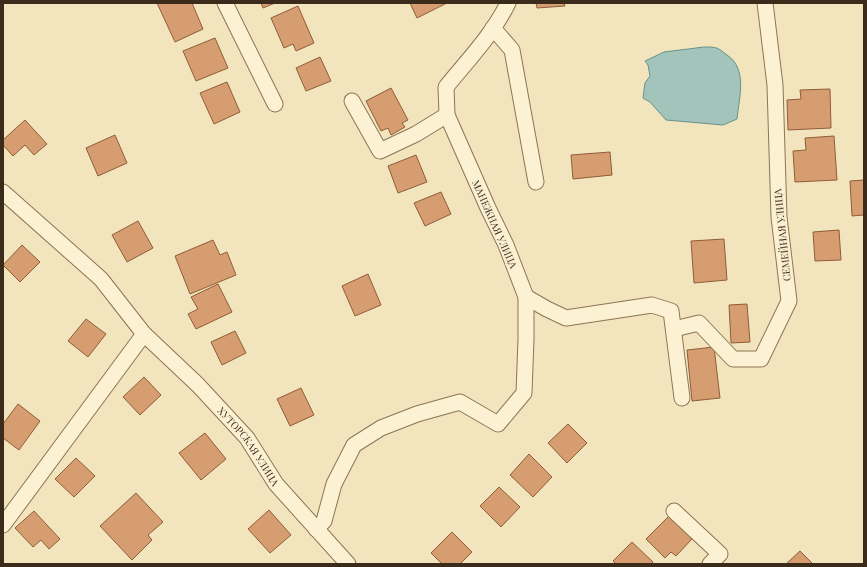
<svg xmlns="http://www.w3.org/2000/svg" width="867" height="567" font-family="'Playfair Display',serif">
<style>
.water{fill:#a2c4bb;stroke:#689289}
.building{fill:#d59d70;stroke:#8f5d38}
.lines{fill:none;stroke-linecap:round;stroke-linejoin:round}
.street-casing{stroke:#8d7455;stroke-width:17}
.street{stroke:#fcf1d2;stroke-width:15}
.labels{text-anchor:middle;stroke-width:3.5;stroke-linejoin:round;paint-order:stroke}
.street-label{font-size:10px;fill:#3b2b1b;stroke:#f9eecf}
</style>
<rect width="100%" height="100%" fill="#f2e5be"/>
<path class="water" d="M704 47C717 47 717 47 727 55 748 69 739 98 737 119L723 125 666 120 650 102 643 98 645 83 650 76 648 65 645 61 664 52Z"/>
<path class="building" d="M157 3H192L203 29 175 42Z
M261 3H275L263 8Z
M410 3H447L417 18Z
M536 3H564L565 6 537 8Z
M298 6 314 43 296 51 293 44 284 48 271 18Z
M215 38 228 68 196 81 183 51Z
M320 57 331 81 306 91 296 68Z
M227 82 240 112 214 124 200 93Z
M391 88 408 120 402 123 405 127 391 135 388 128 381 131 366 101Z
M830 89 831 128 788 130 787 100 801 99 800 90Z
M25 120 47 144 34 155 25 145 13 156 3 145V140Z
M115 135 127 163 98 176 86 148Z
M834 136 837 180 795 182 793 151 806 150 805 138Z
M610 152 612 175 573 179 571 155Z
M416 155 427 182 398 193 388 166Z
M864 180V215L852 216 850 181Z
M441 192 451 214 425 226 414 203Z
M138 221 153 248 127 262 112 235Z
M839 230 841 260 815 261 813 232Z
M724 239 727 280 694 283 691 241Z
M213 240 220 255 227 252 236 275 190 294 175 256Z
M22 245 40 262 20 282 3 265Z
M368 274 381 305 355 316 342 286Z
M218 284 232 312 196 329 188 314 198 309 191 297Z
M747 304 750 342 731 343 729 305Z
M86 319 106 334 88 357 68 341Z
M235 331 246 353 222 365 211 342Z
M714 347 720 398 692 401 687 350Z
M144 377 161 395 140 415 123 397Z
M301 388 314 415 290 426 277 399Z
M18 404 40 421 19 450 3 438V424Z
M568 424 587 443 567 463 548 443Z
M205 433 226 459 201 480 179 453Z
M529 454 552 477 533 497 510 475Z
M76 458 95 476 74 497 55 479Z
M499 487 520 507 501 527 480 506Z
M136 493 163 522 148 535 152 540 132 560 100 526Z
M269 510 291 535 270 553 248 529Z
M34 511 60 539 49 549 41 540 33 547 15 528Z
M669 516 692 539 676 556 671 552 665 558 646 539Z
M452 532 472 552 460 564H442L431 553Z
M632 542 653 562 651 564H616L613 561Z
M800 551 813 564H786Z"/>
<g class="lines">
<g class="street-casing">
<g id="street">
<path d="M225 3 275 104"/>
<path d="M493 28 512 50 536 182"/>
<path d="M352 101 380 151 416 134 447 115"/>
<path id="s1" d="M3 192 101 279 144 334 198 385 247 438 276 484 348 564"/>
<path d="M526 297 547 309 566 318 652 305 671 311 682 398"/>
<path d="M674 329 699 323 733 359H761L789 301 779 217 775 85 765 3"/>
<path d="M674 511 720 554 710 564"/>
<path d="M3 525 144 334"/>
<path d="M316 529 324 521 334 484 354 445 381 428 417 414 460 402 498 424 524 393 526 339V297L506 245 488 208 447 115 446 87C468 60 493 34 508 3"/>
</g>
</g>
<use href="#street" class="street"/>
</g>
<g class="labels">
<g class="street-label">
<text transform="translate(495 224) rotate(66)" y="4">МАНЕЖНАЯ УЛИЦА</text>
<text transform="translate(782 235) rotate(-96)" y="4">СЕМЕЙНАЯ УЛИЦА</text>
<text dy="4" stroke="none"><textPath href="#s1" startOffset="355">ХУТОРСКАЯ УЛИЦА</textPath></text>
</g>
</g>
<rect width="867" height="567" fill="none" stroke="#3b2b1b" stroke-width="8"/>
</svg>
